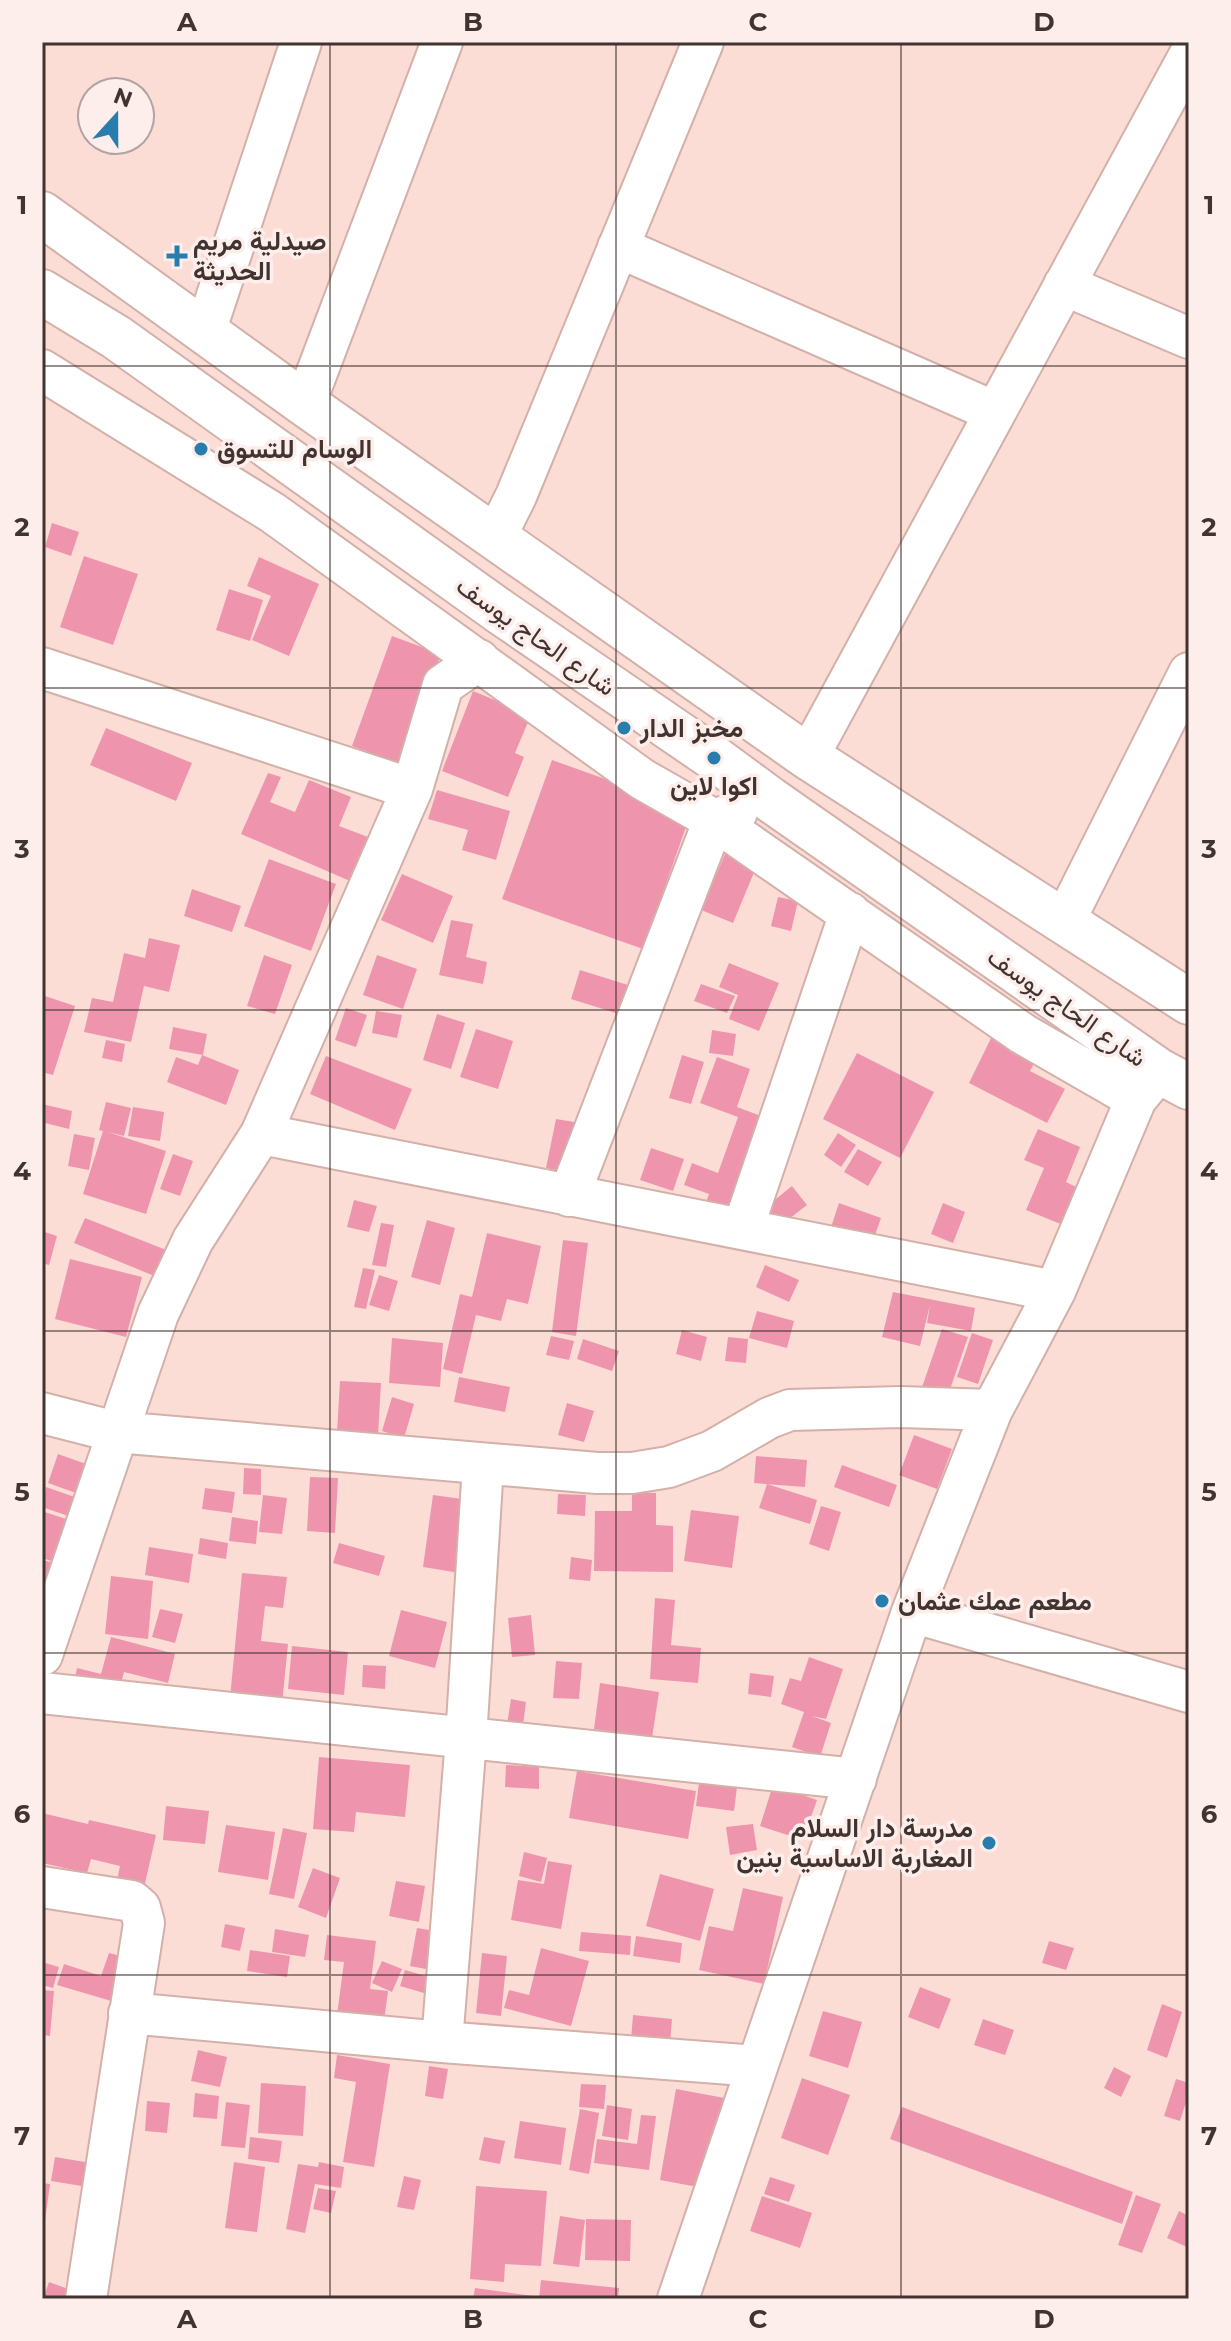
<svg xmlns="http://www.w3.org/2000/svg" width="1231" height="2341" font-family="Montserrat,Vazirmatn,sans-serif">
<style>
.building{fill:#ee95ad}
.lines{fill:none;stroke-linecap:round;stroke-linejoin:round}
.minor-casing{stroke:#d3b0a8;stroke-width:44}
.secondary-casing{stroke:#d3b0a8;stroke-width:48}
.minor{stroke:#fff;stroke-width:40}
.secondary{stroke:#fff;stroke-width:44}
.grid{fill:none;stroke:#413330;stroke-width:2;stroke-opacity:0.55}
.poi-dot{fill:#287dad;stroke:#fdeeeb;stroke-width:3}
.labels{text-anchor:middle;stroke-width:7;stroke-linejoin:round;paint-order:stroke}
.poi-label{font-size:26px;font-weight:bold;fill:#413330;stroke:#fdeeeb;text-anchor:start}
.street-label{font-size:26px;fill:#413330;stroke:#fdeeeb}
.neatline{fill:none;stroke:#413330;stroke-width:3}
.grid-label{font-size:26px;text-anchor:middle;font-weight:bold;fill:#413330}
</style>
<rect width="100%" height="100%" fill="#fbddd6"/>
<path class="building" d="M52 523 79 532 71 556 45 547Z
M84 556 138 574 113 645 60 627Z
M259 557 319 584 289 656 252 640 271 596 247 586Z
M229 589 263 600 250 641 216 630Z
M392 636 441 654 401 764 352 746Z
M473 691 531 715 515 753 524 757 508 797 442 771Z
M106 728 192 763 176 801 90 765Z
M552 760 692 810 643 949 502 899Z
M268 773 281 777 270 802 295 812 309 780 351 797 339 826 368 837 350 881 241 834Z
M437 790 510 811 496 860 462 850 468 830 428 819Z
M729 845 760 858 733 923 701 910Z
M269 859 336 884 311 951 244 926Z
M402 874 453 896 433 943 381 920Z
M192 889 241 906 232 932 184 916Z
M778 897 798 901 791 931 771 926Z
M451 920 473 924 466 957 487 962 483 984 439 975Z
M149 938 180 945 169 992 144 986 131 1042 84 1032 92 998 113 1002 124 953 145 958Z
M264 955 292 965 275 1014 247 1006Z
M377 955 417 969 403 1009 363 995Z
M729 963 779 983 759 1031 729 1019 738 995 719 987Z
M580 970 628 985 619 1014 571 999Z
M701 984 735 996 727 1013 694 1001Z
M42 995 75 1006 53 1075 42 1072Z
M346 1008 367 1015 356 1047 335 1040Z
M376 1011 402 1015 397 1038 372 1033Z
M437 1014 465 1023 451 1069 423 1060Z
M173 1027 207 1034 203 1055 169 1049Z
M476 1029 513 1041 498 1089 460 1077Z
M712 1030 736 1034 733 1056 709 1053Z
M994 1032 1039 1054 1030 1071 1065 1089 1047 1123 969 1083Z
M106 1040 125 1044 122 1062 102 1058Z
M857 1053 934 1092 900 1158 823 1119Z
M202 1055 239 1070 226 1105 167 1082 176 1057 198 1065Z
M682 1055 704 1062 691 1104 669 1098Z
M326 1056 412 1089 395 1130 310 1094Z
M717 1057 750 1069 737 1107 761 1116 723 1224 701 1216 709 1194 684 1185 692 1163 718 1173 738 1117 700 1103Z
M106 1102 131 1108 124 1136 108 1132 166 1151 146 1214 83 1194 103 1131 99 1130Z
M42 1104 72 1111 69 1129 45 1123 42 1130Z
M133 1107 164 1112 160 1141 128 1136Z
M556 1119 580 1123 570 1173 546 1168Z
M1038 1129 1080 1147 1066 1182 1078 1188 1063 1225 1026 1210 1044 1168 1024 1160Z
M838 1133 856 1145 841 1167 824 1155Z
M74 1134 95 1138 89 1170 68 1166Z
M651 1148 684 1159 673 1191 640 1180Z
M858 1149 882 1162 868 1186 844 1172Z
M173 1154 193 1161 180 1196 160 1189Z
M792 1186 807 1205 781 1225 766 1207Z
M354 1200 377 1206 369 1232 347 1227Z
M839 1203 881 1218 873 1241 831 1227Z
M943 1203 965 1212 953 1243 931 1234Z
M85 1218 179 1255 169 1282 74 1243Z
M427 1220 455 1228 440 1285 411 1277Z
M381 1223 394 1225 386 1267 372 1265Z
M42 1231 57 1236 49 1265 42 1263Z
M487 1233 541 1246 528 1304 507 1299 501 1321 476 1315 462 1374 443 1369 460 1294 472 1297Z
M563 1240 588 1243 576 1336 552 1332Z
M70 1259 142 1277 126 1337 55 1319Z
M765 1265 799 1280 789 1302 756 1287Z
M363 1268 375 1270 366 1309 354 1307Z
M379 1275 398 1281 389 1311 369 1305Z
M893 1292 975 1308 971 1331 927 1323 930 1305 920 1346 882 1337Z
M757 1311 794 1321 787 1348 749 1338Z
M942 1329 968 1337 946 1401 920 1393Z
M682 1330 707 1337 701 1361 676 1354Z
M972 1333 993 1340 978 1384 957 1377Z
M551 1336 574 1341 569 1360 546 1355Z
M728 1337 748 1339 746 1363 725 1361Z
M392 1338 443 1343 440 1387 389 1383Z
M583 1339 619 1351 612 1371 577 1359Z
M459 1377 510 1387 505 1412 454 1402Z
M340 1381 381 1383 378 1435 337 1432Z
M392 1397 414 1404 404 1438 382 1431Z
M567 1403 594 1411 584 1442 558 1435Z
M914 1435 952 1449 937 1489 899 1475Z
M58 1454 103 1470 93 1499 48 1483Z
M756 1456 807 1460 805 1487 754 1483Z
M842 1465 897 1485 889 1507 834 1487Z
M244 1468 261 1469V1495L243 1494Z
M310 1477 338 1478 335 1533 307 1531Z
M767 1484 817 1500 810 1524 759 1508Z
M46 1487 86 1501 80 1520 42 1507Z
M205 1488 235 1492 232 1513 202 1509Z
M632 1492 656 1493V1525L673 1526V1572L594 1571 595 1511H632Z
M558 1494 586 1495 585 1516 557 1514Z
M263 1495 287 1498 282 1534 259 1532Z
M433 1495 477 1501 466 1574 423 1567Z
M821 1506 841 1512 829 1551 809 1544Z
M691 1510 739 1516 732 1568 684 1561Z
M42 1511 78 1523 64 1565 42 1558Z
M232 1517 258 1521 256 1544 229 1541Z
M200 1538 228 1543 226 1559 198 1554Z
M339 1543 385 1556 379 1576 333 1563Z
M149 1547 193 1554 189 1583 145 1575Z
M571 1557 592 1560 590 1581 569 1579Z
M42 1560 51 1562 43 1595H42Z
M242 1573 287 1577 283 1608 265 1606 261 1641 288 1644 282 1704 230 1698Z
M111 1576 153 1581 148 1639 105 1634Z
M655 1598 675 1600 671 1645 701 1648 698 1683 650 1679Z
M160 1609 183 1614 175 1643 152 1637Z
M401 1610 447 1622 435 1668 389 1656Z
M531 1615 535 1655 512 1657 508 1618Z
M111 1637 175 1654 168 1683 124 1672 119 1690 75 1678 77 1668 101 1674Z
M292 1646 348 1652 344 1695 288 1689Z
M809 1657 843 1669 826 1719 812 1716 831 1723 820 1757 792 1747 804 1712 781 1704 790 1678 801 1681Z
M556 1661 582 1663 579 1699 553 1698Z
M363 1665 386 1666 385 1689 362 1687Z
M750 1673 774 1676 771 1697 748 1694Z
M600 1683 659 1692 652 1738 594 1729Z
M511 1699 526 1702 522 1733 506 1731Z
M319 1757 410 1765 405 1817 356 1812 354 1832 313 1829Z
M506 1765 539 1767V1789L505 1787Z
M577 1771 696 1791 688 1839 569 1818Z
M699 1783 737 1787 734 1811 696 1806Z
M773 1785 817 1800 803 1840 760 1826Z
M166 1806 209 1811 205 1844 163 1840Z
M42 1813 88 1824 89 1820 156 1835 143 1892 116 1886 120 1866 91 1859 87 1873 42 1863Z
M753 1824 757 1850 730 1855 726 1827Z
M226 1825 275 1832 268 1880 218 1872Z
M283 1828 307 1833 294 1899 269 1894Z
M524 1852 547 1858 541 1882 519 1876Z
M548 1861 572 1865 561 1929 511 1920 518 1880 544 1884Z
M313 1868 340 1878 326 1918 298 1907Z
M660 1874 714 1889 700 1941 646 1926Z
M396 1881 425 1886 419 1922 389 1916Z
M743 1888 783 1897 764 1984 699 1970 709 1926 733 1931Z
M225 1924 245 1928 240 1951 221 1947Z
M417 1928 442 1932 436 1971 410 1966Z
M275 1929 309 1935 305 1957 272 1952Z
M581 1932 631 1936 630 1955 579 1951Z
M327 1935 376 1941 370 1989 388 1991 384 2021 337 2015 344 1962 324 1960Z
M636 1936 682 1943 680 1963 633 1956Z
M1049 1941 1074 1948 1066 1970 1042 1963Z
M541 1948 589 1961 571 2026 504 2008 509 1990 529 1995Z
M250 1950 290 1956 287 1977 247 1971Z
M109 1953 132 1959 118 2003 57 1985 64 1964 101 1976Z
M482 1953 507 1956 501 2016 476 2013Z
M382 1961 402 1969 392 1992 372 1983Z
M42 1962 59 1967 53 1988 42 1985Z
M405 1970 429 1977 424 1993 400 1986Z
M920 1987 951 1999 939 2029 908 2017Z
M42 1990 54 1991 50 2036 42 2035Z
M1162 2004 1182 2012 1167 2058 1147 2050Z
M823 2011 862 2022 848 2068 809 2056Z
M633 2015 672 2019 670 2044 631 2040Z
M983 2019 1014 2030 1005 2055 974 2045Z
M198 2050 227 2057 220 2087 191 2081Z
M337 2055 390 2064 374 2167 343 2162 356 2082 334 2078Z
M429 2066 448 2069 443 2099 425 2096Z
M1114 2067 1131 2076 1121 2097 1104 2088Z
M802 2078 850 2095 828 2155 781 2138Z
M1176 2079 1189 2083V2093L1180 2121 1164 2116Z
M261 2083 306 2086 303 2136 258 2133Z
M581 2084 606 2085 604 2109 579 2107Z
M676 2089 730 2099 714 2190 660 2180Z
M195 2093 219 2096 217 2119 193 2117Z
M147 2101 170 2103 167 2133 145 2131Z
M226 2102 250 2105 245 2148 221 2146Z
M607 2105 632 2109 628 2140 602 2136Z
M902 2107 1133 2192 1122 2224 890 2139Z
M580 2109 599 2113 589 2174 569 2170Z
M641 2115 656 2116 649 2170 594 2163 597 2139 637 2144Z
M520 2121 566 2128 561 2165 514 2158Z
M250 2137 282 2141 279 2163 248 2159Z
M484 2137 505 2141 500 2164 479 2160Z
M55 2157 97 2164 94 2188 51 2181Z
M234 2162 265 2167 257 2232 225 2228Z
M319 2162 344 2167 341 2188 315 2184 305 2233 286 2229 298 2164 318 2167Z
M404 2176 421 2180 414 2210 397 2207Z
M770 2177 795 2185 789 2202 764 2194Z
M42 2183 50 2184 44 2228H42Z
M476 2186 547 2191 541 2266 505 2264 504 2282 470 2279Z
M318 2188 336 2191 331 2213 313 2209Z
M1136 2195 1161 2204 1142 2253 1118 2245Z
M762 2196 812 2213 800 2248 750 2231Z
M1179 2211 1189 2216V2248L1167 2238Z
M560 2216 585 2220 579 2267 553 2264Z
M586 2219 631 2220 630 2261 585 2260Z
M541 2280 619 2288 618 2299H539Z
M49 2282 79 2293 77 2299H43Z
M475 2288 533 2296V2299H473Z"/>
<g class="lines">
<g class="minor-casing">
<path id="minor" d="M618 247 995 412
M1064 285 1189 338
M205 332 301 42
M42 370 273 513 642 779 714 820 1023 1034 1136 1099
M305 404 442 42
M495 538 516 496 703 42
M42 668 412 789
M808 757 1189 56
M1065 920 1189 673
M261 1134 1055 1291
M569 1196 714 820 737 812
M743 1228 850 913
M42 1413 116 1432 597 1473H632L669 1467 712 1451 769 1418 790 1410 901 1407 992 1410
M912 1612 1189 1692
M42 1655 158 1314 193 1240 261 1134 412 789 443 685 479 660
M42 1693 856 1779
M42 1887 132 1901 140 1908 144 1923 86 2299
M129 2013 442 2042 757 2066
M442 2042 466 1739 483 1465
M678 2299 912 1612 992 1410 1055 1291 1136 1099 1159 1071"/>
</g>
<g class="secondary-casing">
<path id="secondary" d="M42 214 305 404 808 757 1189 1002
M42 292 116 337 502 613 714 758 771 800 1159 1071 1189 1087"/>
</g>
<use href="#minor" class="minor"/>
<use href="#secondary" class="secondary"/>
</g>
<path class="grid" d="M330 42V2299M616 42V2299M901 42V2299M42 366H1189M42 688H1189M42 1010H1189M42 1331H1189M42 1653H1189M42 1975H1189"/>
<g class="poi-dot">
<path d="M173 244h8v8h8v8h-8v8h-8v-8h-8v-8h8z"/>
<circle cx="201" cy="449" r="8"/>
<circle cx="624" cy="728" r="8"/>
<circle cx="714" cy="758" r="8"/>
<circle cx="882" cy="1601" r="8"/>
<circle cx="989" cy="1843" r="8"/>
</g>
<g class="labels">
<g class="poi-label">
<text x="193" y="250">صيدلية مريم<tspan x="193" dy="30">الحديثة</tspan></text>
<text x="217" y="458">الوسام للتسوق</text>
<text x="640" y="737">مخبز الدار</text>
<text x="714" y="795" text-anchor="middle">اكوا لاين</text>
<text x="898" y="1610">مطعم عمك عثمان</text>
<text x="973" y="1837" text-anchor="end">مدرسة دار السلام<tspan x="973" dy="30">المغاربة الاساسية بنين</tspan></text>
</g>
<g class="street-label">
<text transform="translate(536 636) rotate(35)" y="9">شارع الحاج يوسف</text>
<text transform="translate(1067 1007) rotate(35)" y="9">شارع الحاج يوسف</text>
</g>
</g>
<rect width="1231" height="2341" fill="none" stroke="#fdeeeb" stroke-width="88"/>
<g transform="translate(116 116) rotate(21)"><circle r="38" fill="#fdeeeb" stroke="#b2a3a0" stroke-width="2"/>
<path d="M0-6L14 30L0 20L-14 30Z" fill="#287dad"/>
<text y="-12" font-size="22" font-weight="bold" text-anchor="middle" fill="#413330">N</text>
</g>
<rect x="44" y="44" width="1143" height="2253" class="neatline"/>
<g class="grid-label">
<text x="187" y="31">A</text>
<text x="473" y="31">B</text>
<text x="758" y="31">C</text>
<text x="1044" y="31">D</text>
<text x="22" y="214">1</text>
<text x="1209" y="214">1</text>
<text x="22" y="536">2</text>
<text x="1209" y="536">2</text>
<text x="22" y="858">3</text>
<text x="1209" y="858">3</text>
<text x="22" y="1180">4</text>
<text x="1209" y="1180">4</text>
<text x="22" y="1501">5</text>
<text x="1209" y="1501">5</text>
<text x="22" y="1823">6</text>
<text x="1209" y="1823">6</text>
<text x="22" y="2145">7</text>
<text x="1209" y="2145">7</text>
<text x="187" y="2328">A</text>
<text x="473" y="2328">B</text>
<text x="758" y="2328">C</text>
<text x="1044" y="2328">D</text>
</g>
</svg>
